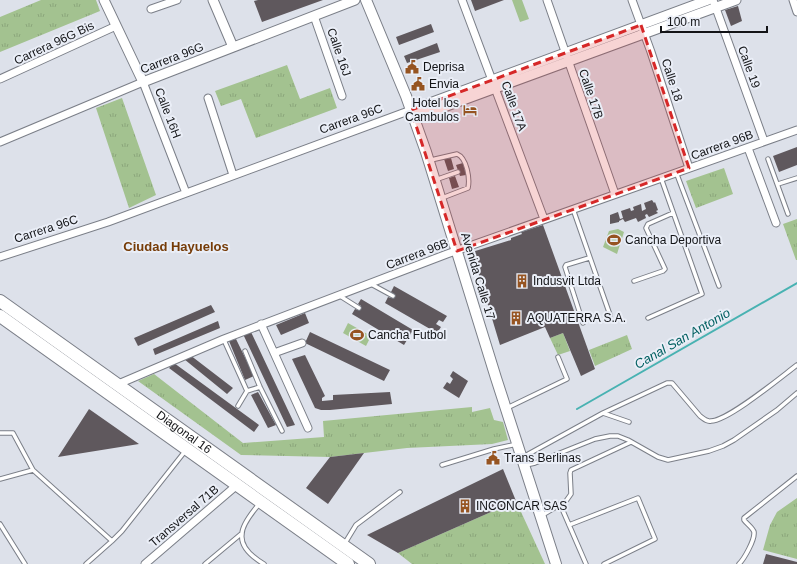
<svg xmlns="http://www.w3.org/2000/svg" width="797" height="564" font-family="Helvetica,sans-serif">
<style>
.grass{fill:url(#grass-tufts)}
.garden{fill:#a3c290}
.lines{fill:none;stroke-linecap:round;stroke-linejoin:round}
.stream{stroke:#48b2b2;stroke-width:2}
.building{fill:#5f585d}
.service-casing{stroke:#7b7f88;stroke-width:5.5}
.minor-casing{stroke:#7b7f88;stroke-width:9}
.tertiary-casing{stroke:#7b7f88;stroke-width:11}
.secondary-casing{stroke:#7b7f88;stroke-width:12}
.primary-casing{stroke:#7b7f88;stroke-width:14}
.service{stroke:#fff;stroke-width:3.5}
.minor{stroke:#fff;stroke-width:7}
.tertiary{stroke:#fff;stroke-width:9}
.secondary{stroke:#fff;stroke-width:10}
.primary{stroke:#fff;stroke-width:12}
.marked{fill:#d62828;fill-opacity:0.2;stroke:#d62828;stroke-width:3;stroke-dasharray:8 5;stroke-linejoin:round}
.labels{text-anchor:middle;stroke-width:4;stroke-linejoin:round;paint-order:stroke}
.street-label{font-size:12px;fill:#131417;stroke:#eaeef7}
.poi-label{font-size:12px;fill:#131417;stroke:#eaeef7;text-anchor:start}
.neighbourhood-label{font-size:13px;font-weight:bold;fill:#763c08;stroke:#eaeef7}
.water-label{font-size:13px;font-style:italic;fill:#005f60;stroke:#eaeef7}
</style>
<defs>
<pattern id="grass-tufts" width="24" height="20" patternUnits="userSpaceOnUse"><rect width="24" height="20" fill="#a3c290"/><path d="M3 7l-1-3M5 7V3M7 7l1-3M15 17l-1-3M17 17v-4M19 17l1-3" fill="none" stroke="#8ba67b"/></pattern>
</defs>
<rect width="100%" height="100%" fill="#dde1ea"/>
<path class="grass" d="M41 0H96L100 11 0 52V17Z
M287 65 300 99 330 88 337 108 256 138 241 99 221 106 215 91Z
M122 98 156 195 129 208 96 108Z
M724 168 733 194 696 208 686 181Z
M797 219V260H796L783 224Z
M563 333 570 351 558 355 550 338Z
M627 335 632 349 595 366 589 350Z
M154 374 243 443 324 437 323 421 472 407V412L490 408 494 420 503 422 508 440 492 444 407 448 330 457 241 455 138 381Z
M797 498V559L763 550 770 525 777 512Z
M516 501 545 564H412L398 553Z"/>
<path class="garden" d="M512 0H522L529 19 520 22Z
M618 229 624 232 617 254 603 247 609 231Z
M348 323 371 336 366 346 343 333Z"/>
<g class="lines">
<path class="stream" d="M577 409 797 283"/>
</g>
<path class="building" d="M258 0H323L262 22 254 1Z
M471 0H504L475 11Z
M738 6 742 21 731 26 725 10Z
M431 24 434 32 399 45 396 37Z
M437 43 440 52 407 63 404 56Z
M797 147V165L779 172 773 156Z
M451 158 454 169 448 171 444 159Z
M463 163 466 175 460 176 456 165Z
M455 176 459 187 452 189 449 178Z
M652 200 654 203 655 202 658 210 656 211 658 213 649 217 647 214 645 215 646 218 638 222 636 218 625 222 623 219 619 221V222L610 224V215L618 212 620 219 623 218 621 211 630 208 631 211 634 210 633 207 641 204 642 211 646 209 644 203Z
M543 225 595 369 581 376 563 333 550 338 545 327 500 345 472 252 511 240V238L522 234 521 232Z
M394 286 447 316 443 322 439 320 436 324 441 327 437 333 385 303 388 297 391 298 394 294 391 292Z
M361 299 413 330 410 335 406 333 404 338 407 340 404 345 352 314 355 309 358 310 361 306 358 304Z
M211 305 215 312 138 346 134 338Z
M305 313 309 323 281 335 276 325Z
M218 321 220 328 155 355 153 349Z
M251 332 295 425 287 427 243 334Z
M310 332 390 370 384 381 305 343Z
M236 339 254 376 245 380 229 341Z
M190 355 233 388 227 394 184 359Z
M305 355 325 396 322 398V401L333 400V395L390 392 392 404 330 410H321L315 408 292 359Z
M174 363 259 425 254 432 169 368Z
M453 371 468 381 459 398 443 388 447 382 450 384 453 379 450 376Z
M258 392 276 425 268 428 251 395Z
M89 409 139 444 58 457Z
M364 453 328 504 306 488 330 457Z
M503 469 516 501 398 553 367 535Z
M766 554 797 562V564H763Z"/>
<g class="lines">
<g class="service-casing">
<path id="service" d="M768 159 788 214
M431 160 457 154C467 158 470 179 468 188L442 198
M676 172 719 286
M435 180 458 172
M778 184 797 178
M573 209 610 315
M634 281 663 271 665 269 646 228 648 224 673 213
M371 284 393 296
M340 296 359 308
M648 318 702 294 661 178
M583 323 565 267 566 265 589 258
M224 340 247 391 238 406
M245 351 260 387 282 431
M247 391 260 387
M507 408 567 379 558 357
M603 413 629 422
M0 433H13L33 470 112 541 122 531 186 450
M523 457 603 413 667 383H672L700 416C704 419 707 422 711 421 728 421 781 377 797 365
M442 465 494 449 517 444
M526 465 535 463 595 439 610 436H618L628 440 658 457 668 460 709 451 723 446 734 440 777 410 797 393
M0 479 33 470
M260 503C254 510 242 525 242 534 240 547 254 558 264 564
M560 504 586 564
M541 516 566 501 571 494 570 473 571 470 631 442
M0 524 25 564
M569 525 638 498 655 539 604 564
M345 543 356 525 400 492
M86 564 112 541
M205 564 241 534
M739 564C744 559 755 540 754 532 753 528 747 524 744 520V518L797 476"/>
</g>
<g class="minor-casing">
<path id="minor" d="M462 0 544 219
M547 0 615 194
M632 0 651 52 689 168
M713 0 764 141
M793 0 797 12
M151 9 177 0
M314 16 342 96
M0 79 116 26
M208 98 233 175
M0 142 143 82 186 193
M748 148 776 223
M0 257 108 222 411 110
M261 324 308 428
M274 353 302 343
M116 385 224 339 447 254 797 130
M145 564 237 485"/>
</g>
<g class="tertiary-casing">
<path id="tertiary" d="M104 0 143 82 355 0
M213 0 233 47
M411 110 708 0
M414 118 736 0"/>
</g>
<g class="secondary-casing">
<path id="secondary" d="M366 0 406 96 426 152 496 378 556 564"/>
</g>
<g class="primary-casing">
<g id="primary">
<path id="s1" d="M0 301 369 564"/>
<path d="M0 316 348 564"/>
</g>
</g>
<use href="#service" class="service"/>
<use href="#minor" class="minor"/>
<use href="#tertiary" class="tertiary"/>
<use href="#secondary" class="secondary"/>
<use href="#primary" class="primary"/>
</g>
<path class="marked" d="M641 25 689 168 457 251 411 110Z"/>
<defs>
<g id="civic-bare" transform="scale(1.08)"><path d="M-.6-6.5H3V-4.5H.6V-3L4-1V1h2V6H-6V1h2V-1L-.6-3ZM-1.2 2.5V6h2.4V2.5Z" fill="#965421" stroke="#eaeef7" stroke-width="2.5" paint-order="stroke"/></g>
<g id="hotel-bare" transform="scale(1.08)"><path d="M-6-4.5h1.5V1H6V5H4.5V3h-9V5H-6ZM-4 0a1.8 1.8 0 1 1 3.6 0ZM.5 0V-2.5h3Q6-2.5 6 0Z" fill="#965421" stroke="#eaeef7" stroke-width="2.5" paint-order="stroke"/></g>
<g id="stadium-bare" transform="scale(1.08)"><path d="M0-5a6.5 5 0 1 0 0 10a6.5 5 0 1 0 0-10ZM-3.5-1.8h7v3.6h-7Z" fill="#965421" stroke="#eaeef7" stroke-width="2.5" paint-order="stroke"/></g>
<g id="building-bare" transform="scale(1.08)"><path d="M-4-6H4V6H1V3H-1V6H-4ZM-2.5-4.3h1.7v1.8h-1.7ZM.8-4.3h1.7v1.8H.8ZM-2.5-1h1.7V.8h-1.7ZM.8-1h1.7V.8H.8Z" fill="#965421" stroke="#eaeef7" stroke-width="2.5" paint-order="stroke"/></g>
</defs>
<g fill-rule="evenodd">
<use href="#civic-bare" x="412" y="67"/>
<use href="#civic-bare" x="418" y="84"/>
<use href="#hotel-bare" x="470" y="110"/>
<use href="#stadium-bare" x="614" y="240"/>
<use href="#building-bare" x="522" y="281"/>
<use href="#building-bare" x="516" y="318"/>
<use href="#stadium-bare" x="357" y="335"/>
<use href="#civic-bare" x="493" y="458"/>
<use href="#building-bare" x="465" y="506"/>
</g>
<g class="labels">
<g class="street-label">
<text transform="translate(54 43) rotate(-25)" y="4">Carrera 96G Bis</text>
<text transform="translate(339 52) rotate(71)" y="4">Calle 16J</text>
<text transform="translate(172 58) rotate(-21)" y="4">Carrera 96G</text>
<text transform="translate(749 67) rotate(70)" y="4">Calle 19</text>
<text transform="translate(672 80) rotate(72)" y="4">Calle 18</text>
<text transform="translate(591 94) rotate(71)" y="4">Calle 17B</text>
<text transform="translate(514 106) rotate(70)" y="4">Calle 17A</text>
<text transform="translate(168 113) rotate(69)" y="4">Calle 16H</text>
<text transform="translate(351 119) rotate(-20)" y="4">Carrera 96C</text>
<text transform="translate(722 145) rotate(-20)" y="4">Carrera 96B</text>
<text transform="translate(46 229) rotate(-18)" y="4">Carrera 96C</text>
<text transform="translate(417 254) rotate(-21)" y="4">Carrera 96B</text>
<text transform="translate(478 276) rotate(73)" y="4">Avenida Calle 17</text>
<text dy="4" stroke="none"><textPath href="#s1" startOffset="226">Diagonal 16</textPath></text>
<text transform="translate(184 516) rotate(-41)" y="4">Transversal 71B</text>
</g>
<g class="poi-label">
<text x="423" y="71">Deprisa</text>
<text x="429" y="88">Envia</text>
<text x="459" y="107" text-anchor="end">Hotel los<tspan x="459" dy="14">Cambulos</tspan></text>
<text x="625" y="244">Cancha Deportiva</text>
<text x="533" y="285">Indusvit Ltda</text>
<text x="527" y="322">AQUATERRA S.A.</text>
<text x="368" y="339">Cancha Futbol</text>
<text x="504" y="462">Trans Berlinas</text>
<text x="476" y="510">INCONCAR SAS</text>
</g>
<g class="neighbourhood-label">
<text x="176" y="251">Ciudad Hayuelos</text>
</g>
<g class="water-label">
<text transform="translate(682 338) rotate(-30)" y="5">Canal San Antonio</text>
</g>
</g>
<path d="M661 26v6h106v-6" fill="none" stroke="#131417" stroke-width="2"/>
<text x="667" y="26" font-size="12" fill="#131417" stroke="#eaeef7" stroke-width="3" paint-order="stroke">100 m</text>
</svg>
